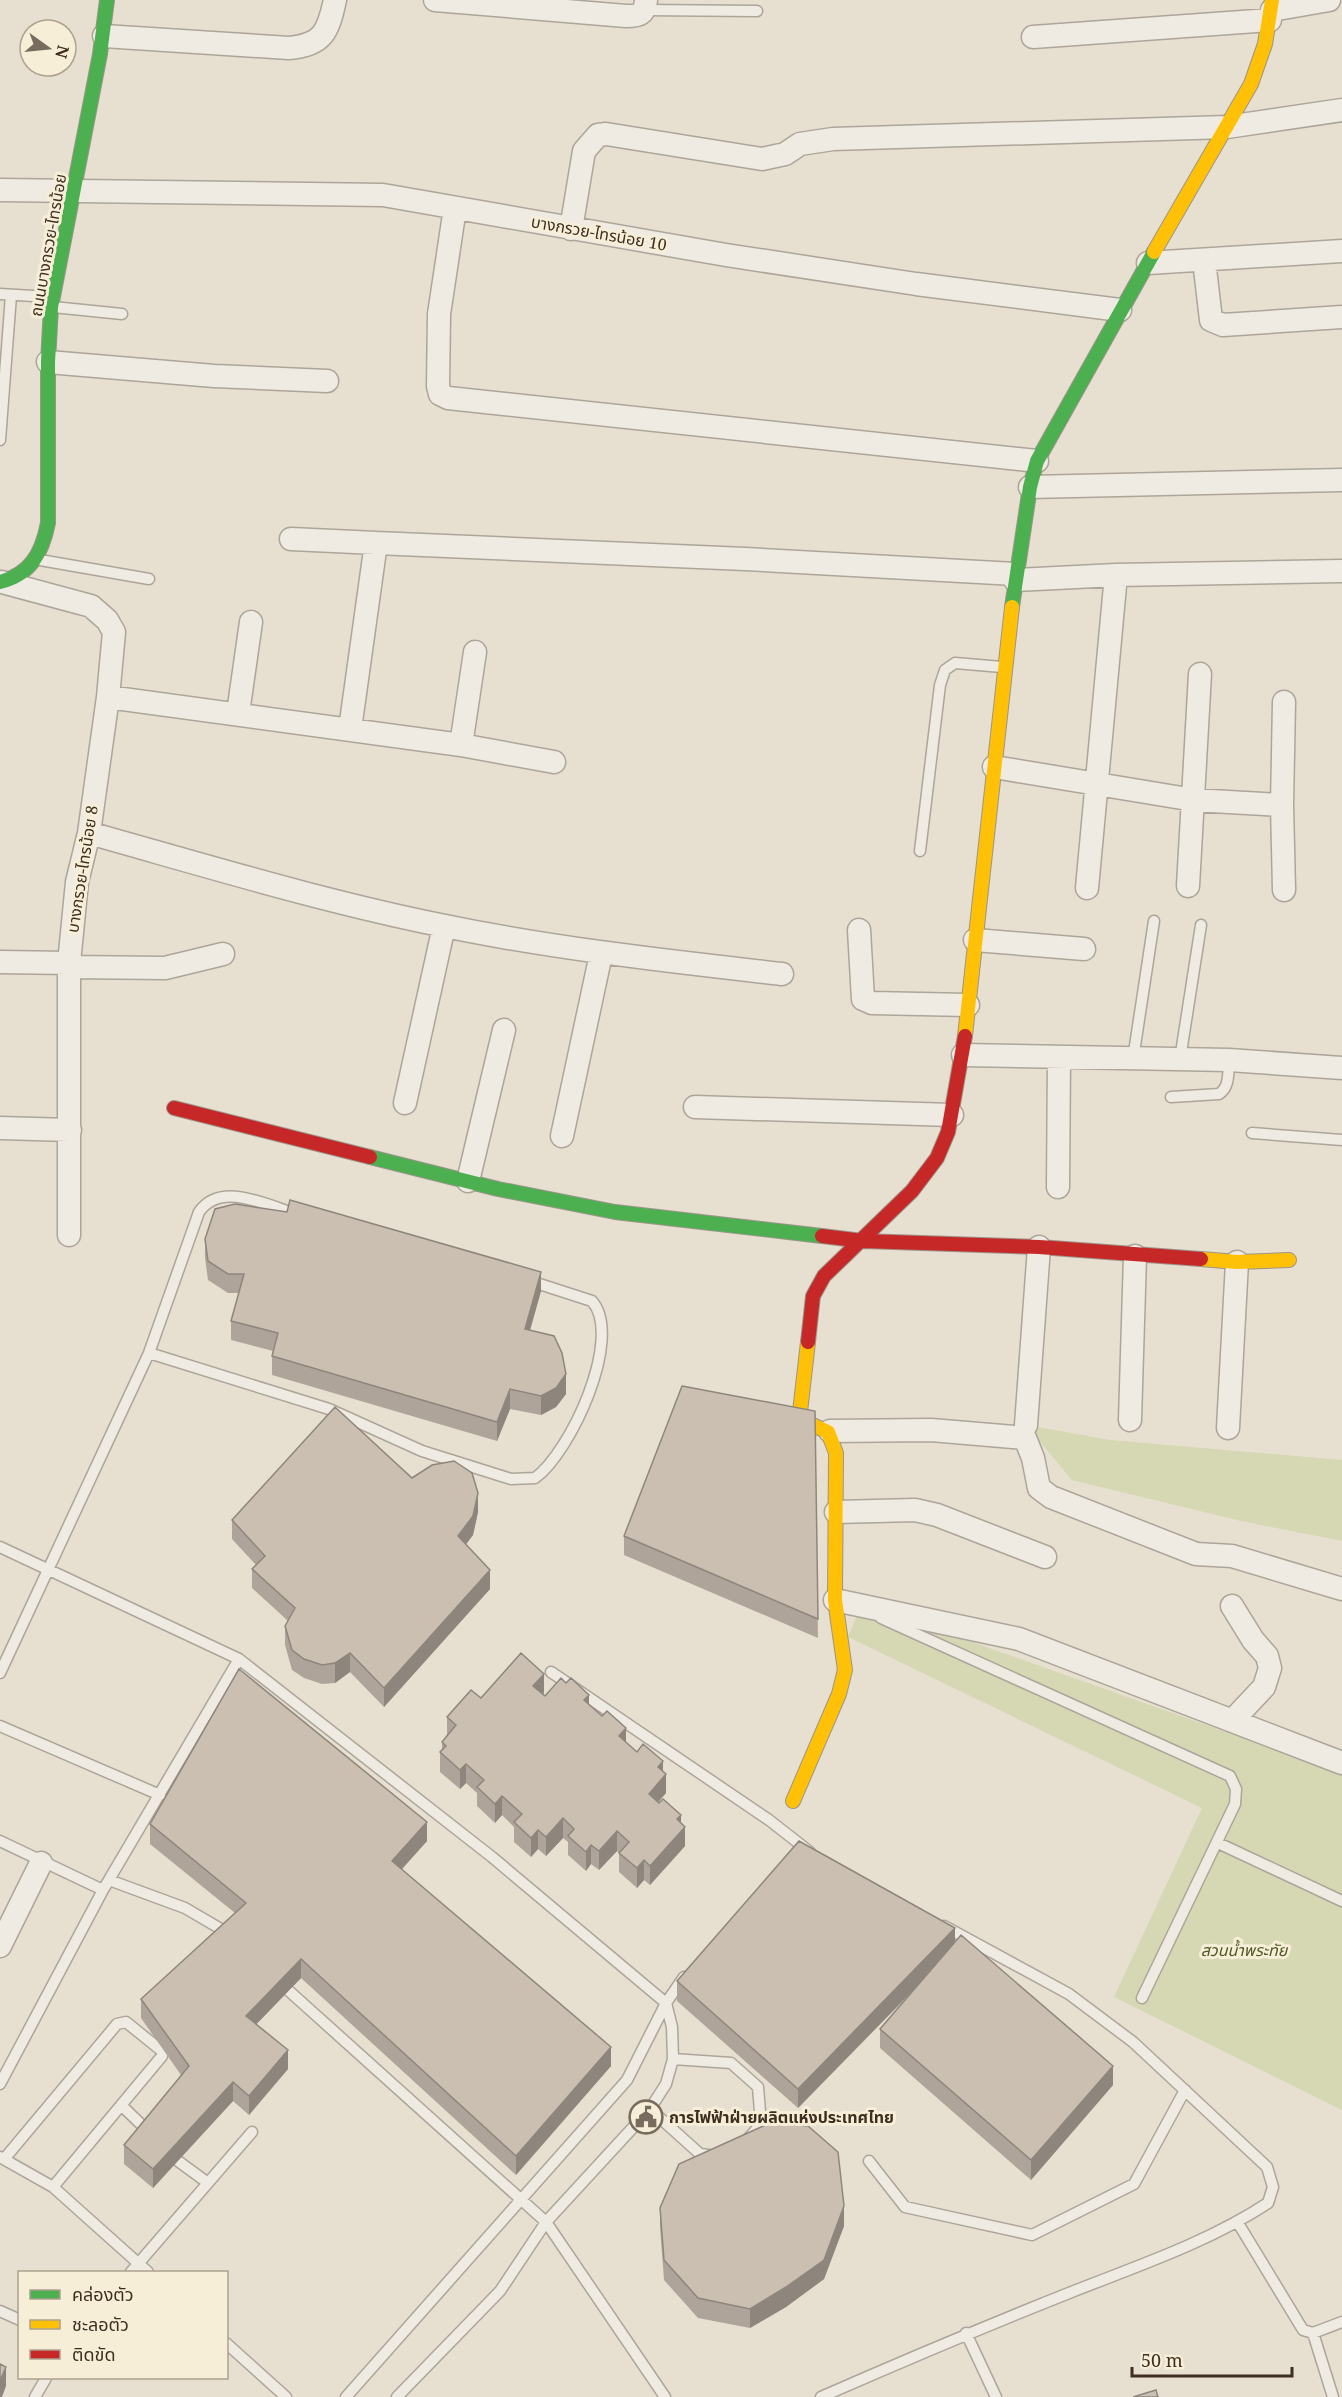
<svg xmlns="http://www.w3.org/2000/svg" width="1342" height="2397" font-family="'Noto Serif','Noto Sans Thai',serif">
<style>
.green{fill:#d6d7b3}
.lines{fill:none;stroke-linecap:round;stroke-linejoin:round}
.lane-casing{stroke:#ada599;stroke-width:13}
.street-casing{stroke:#ada599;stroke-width:25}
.fast-casing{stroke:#9c958a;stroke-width:16}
.slow-casing{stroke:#9c958a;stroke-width:16}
.jam-casing{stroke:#9c958a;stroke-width:16}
.lane{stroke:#efebe3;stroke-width:10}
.street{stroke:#efebe3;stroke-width:22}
.fast{stroke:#4caf50;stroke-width:14}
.slow{stroke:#ffc107;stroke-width:14}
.jam{stroke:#c62828;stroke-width:14}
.wall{fill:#afa499}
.shaded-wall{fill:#8e867d}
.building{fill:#cbbfb2;stroke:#8e867d;stroke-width:1.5}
.labels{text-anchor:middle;stroke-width:6;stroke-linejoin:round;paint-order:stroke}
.street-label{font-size:16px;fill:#3d2e20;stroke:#f7eed8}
.park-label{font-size:16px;font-style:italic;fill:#4d5a26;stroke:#f7eed8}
.poi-label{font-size:16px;font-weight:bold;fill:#3d2e20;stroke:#f7eed8;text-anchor:start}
</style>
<rect width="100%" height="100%" fill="#e7e0d1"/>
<path class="green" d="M1026 1425 1110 1440 1342 1460V1541L1241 1521 1072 1480Z
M862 1603 1342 1773V2110L1114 1997 1202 1808 848 1637Z"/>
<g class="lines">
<g class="lane-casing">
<path id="lane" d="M645 10 757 11
M0 294 50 297
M53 307 122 314
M0 440 11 295
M40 560 149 579
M920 851 940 685 945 670 955 663 1002 667
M1133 1059 1154 921
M1180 1059 1201 925
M1171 1097 1219 1094C1230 1087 1228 1072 1229 1060
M1252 1133 1342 1140
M149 1353 329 1409 422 1451 511 1479 535 1478C570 1453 624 1338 592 1301L527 1280
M0 1547 239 1659 492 1857 666 2003 672 2027 673 2059 666 2084 650 2109 546 2222 500 2291 397 2397
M881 1618 1230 1776 1236 1789 1235 1804 1142 1998
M551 1672 769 1820 810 1852
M0 1673 149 1353 199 1212C221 1180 268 1206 299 1215
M0 1726 160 1795
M0 1841 103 1890
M1218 1843 1342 1901
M109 1880 185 1908 231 1935
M289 1991 546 2222 665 2397
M673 2059 731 2063 758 2087 761 2124 747 2140
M0 2084 103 1890 239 1659
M121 2105 150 2133
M650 2109 700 2154 716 2156
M0 2157 53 2187 148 2272
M5 2158 117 2024 126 2022 162 2051V2056L53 2187
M178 2161 208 2183
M869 2161 905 2207 1032 2235 1134 2184 1185 2090
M1238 2223 1303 2330 1313 2333 1342 2322
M131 2272 252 2132
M0 2311 20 2320
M966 2333 996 2397
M1313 2333 1333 2397
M226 2343 286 2397
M35 2397 46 2378
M346 2397 627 2080 666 2003 684 1977
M821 2397C903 2361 986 2326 1069 2293 1137 2266 1207 2243 1268 2203L1273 2187 1267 2167 1133 2042 1069 1994 944 1926"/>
</g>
<g class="street-casing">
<path id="street" d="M435 0 626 16C639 16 645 15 646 0
M1272 10 1329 0
M104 36 289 48C323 45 328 32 335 0
M1033 37 1270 20
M0 190 383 195 726 255 916 284 1120 310
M455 208 439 314 438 386 440 394 448 398 1037 461
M571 229 584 151 598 135 606 134 762 159 785 154 800 144 833 139 1227 127 1342 110
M1204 260 1211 320 1223 325 1342 317
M1148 263 1342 251
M48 362 214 376 327 381
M1030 487 1342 480
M291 539 376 543
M1015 580 1116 575 1342 571
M2 582 91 606 107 620 114 632 108 697 89 833 77 882 69 963V1235
M108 697 461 745 554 762
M238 713 251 622
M350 729 376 543 745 559 1015 574
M461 745 475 652
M994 767 1194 800 1282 805 1284 702
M1282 805 1284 890
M89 833C207 866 325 902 445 926 556 949 669 961 782 974
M1188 886 1200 674
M1087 888 1116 575
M859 930 863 999 872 1003 968 1005
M975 940 1084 949
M0 962 69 963
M69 967 165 968 223 954
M963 1055 1229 1060 1342 1068
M405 1103 444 926
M695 1107 952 1115
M0 1128 70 1130
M562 1136 601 954
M468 1181 504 1030
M1058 1187 1059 1057
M1130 1420 1135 1256
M1026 1425 1039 1247
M1228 1428 1237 1262
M830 1431 931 1430 1025 1438 1033 1458 1039 1488 1051 1497 1196 1554 1232 1556 1342 1589
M836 1512 915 1510 937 1515 1045 1557
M835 1600 1019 1639 1342 1763
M1232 1606 1253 1640 1267 1656 1270 1668 1264 1687 1232 1721
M0 1946 41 1863"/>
</g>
<g class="fast-casing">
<path id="fast" d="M0 582C31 574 42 553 48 523V362L51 307 100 54 107 0
M1012 607 1030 487 1037 461 1154 252
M370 1157 498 1189 615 1212 822 1236"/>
</g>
<g class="slow-casing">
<path id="slow" d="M1154 252 1251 84 1265 44 1272 0
M965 1036 1012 607
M1201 1259 1237 1262 1289 1260
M793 1801 839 1694 845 1670 835 1600 836 1453 828 1432 806 1422 800 1412 808 1342"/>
</g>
<g class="jam-casing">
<path id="jam" d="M174 1108 370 1157
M822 1236 863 1241 1039 1247 1201 1259
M808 1342 813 1296 824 1276 912 1191 937 1158 948 1132 965 1036"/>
</g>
<use href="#lane" class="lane"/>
<use href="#street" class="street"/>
<use href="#fast" class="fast"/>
<use href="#slow" class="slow"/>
<use href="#jam" class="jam"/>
</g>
<path class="wall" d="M205 1239 541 1291 530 1330 566 1394 556 1407 541 1415 510 1409 497 1441 272 1375V1356L273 1351 231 1340V1321L239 1293H228L208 1280 205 1258Z
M815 1411 818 1638 624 1555V1536Z
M412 1478 478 1512 473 1535 466 1544 490 1589 384 1707 350 1672 335 1683 322 1684 304 1678 292 1670 285 1645V1626L288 1621 252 1588V1569L256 1565 232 1539V1520Z
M544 1693 543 1694 545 1696 589 1704 626 1742 637 1752 663 1771 666 1793 658 1802 681 1823 685 1846 650 1885 644 1880 637 1888 619 1872V1853L617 1851 599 1870 591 1864 586 1871 568 1855V1842L563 1838 546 1856 538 1849 531 1857 514 1842V1827L502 1815 495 1823 477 1806V1793L466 1783 460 1789 440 1772V1752L442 1751V1742L447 1735V1717L481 1698Z
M150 1824 427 1841 402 1869 611 2066 516 2175 301 1978 256 2024 288 2069 249 2115 233 2101 153 2188 124 2164V2145L181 2075 141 2018V1999L235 1913 150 1844Z
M955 1942 1113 2085 1031 2180 880 2048V2029L915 1989 798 2108 677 2001V1981Z
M660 2208 844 2226 824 2279 786 2307 750 2328 698 2318 664 2280 660 2227Z"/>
<path class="shaded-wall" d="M541 1272V1291L525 1348V1329Z
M566 1374V1394L556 1407 541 1415V1396Z
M510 1389V1409L497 1441V1422Z
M478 1493V1512L473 1535 458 1555V1536Z
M490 1570V1589L384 1707V1688Z
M350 1653V1672L335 1683V1663Z
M544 1674V1693L533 1705V1686Z
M589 1695V1714L584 1700Z
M626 1728V1747L619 1736Z
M663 1761V1778L666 1774V1793L649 1813V1794L658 1767Z
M466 1764V1783L460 1789V1770Z
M502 1796V1815L495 1823V1804Z
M681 1815V1832L685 1827V1846L650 1885V1866L677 1819Z
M563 1818V1838L546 1856V1837Z
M427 1822V1841L392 1880V1861Z
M538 1830V1849L531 1857V1838Z
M617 1831V1851L599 1870V1851Z
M591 1845V1864L586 1871V1852Z
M644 1860V1880L637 1888V1868Z
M955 1928V1947L798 2108V2089Z
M301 1959V1978L246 2035V2016Z
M611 2047V2066L516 2175V2156Z
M288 2050V2069L249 2115V2096Z
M1113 2066V2085L1031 2180V2160Z
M233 2082V2101L153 2188V2169Z
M844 2206V2226L824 2279 786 2307 750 2328V2309Z
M6 2367V2386L2 2397H0V2381Z"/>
<path class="building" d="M290 1200 541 1272 525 1329 554 1336 562 1353 566 1374 556 1388 541 1396 510 1389 497 1422 272 1356 278 1333 231 1321 244 1274H228L208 1261 205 1239 215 1209 235 1204 287 1212Z
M682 1386 815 1411 818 1619 624 1536Z
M335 1407 412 1478 432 1465 454 1461 472 1473 478 1493 473 1516 458 1536 490 1570 384 1688 350 1653 335 1663 322 1665 304 1659 292 1650 285 1626 295 1608 252 1569 265 1556 232 1520Z
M521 1653 544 1674 533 1686 545 1696 561 1678 566 1683 571 1678 589 1695 584 1700 602 1716 607 1711 626 1728 619 1736 637 1752 643 1744 663 1761 658 1767 666 1774 649 1794 659 1803 663 1799 681 1815 677 1819 685 1827 650 1866 644 1860 637 1868 619 1853 629 1842 617 1831 599 1851 591 1845 586 1852 568 1836 574 1829 563 1818 546 1837 538 1830 531 1838 514 1822 522 1814 502 1796 495 1804 477 1787 484 1780 466 1764 460 1770 440 1752 446 1746 442 1742 456 1725 447 1717 471 1690 481 1698Z
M239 1669 427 1822 392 1861 611 2047 516 2156 301 1959 246 2016 288 2050 249 2096 233 2082 153 2169 124 2145 189 2066 141 1999 246 1903 150 1824Z
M799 1841 955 1928 798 2089 677 1981Z
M961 1935 1113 2066 1031 2160 880 2029Z
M772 2122 808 2126 838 2152 844 2206 824 2260 786 2287 750 2309 698 2298 664 2260 660 2208 679 2164Z
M0 2364 6 2367 0 2381Z
M1156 2390 1158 2397H1133Z"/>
<defs>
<g id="civic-ring" transform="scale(1.725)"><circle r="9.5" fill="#f7eed8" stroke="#786c5e" stroke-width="1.5"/><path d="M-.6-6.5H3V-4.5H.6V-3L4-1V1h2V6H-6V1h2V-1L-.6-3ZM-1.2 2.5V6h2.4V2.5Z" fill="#786c5e"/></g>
</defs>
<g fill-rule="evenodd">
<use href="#civic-ring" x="646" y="2117"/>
</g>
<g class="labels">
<g class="street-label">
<text transform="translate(599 233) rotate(10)" y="6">บางกรวย-ไทรน้อย 10</text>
<text transform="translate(48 245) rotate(-80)" y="6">ถนนบางกรวย-ไทรน้อย</text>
<text transform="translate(82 869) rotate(-81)" y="6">บางกรวย-ไทรน้อย 8</text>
</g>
<g class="park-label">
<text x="1244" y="1956">สวนน้ำพระทัย</text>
</g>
<g class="poi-label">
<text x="669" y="2123">การไฟฟ้าฝ่ายผลิตแห่งประเทศไทย</text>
</g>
</g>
<rect x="18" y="2271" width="210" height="108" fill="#f7eed8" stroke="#ada18e" stroke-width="1.5"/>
<rect x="30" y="2290" width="30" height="9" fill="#4caf50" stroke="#ada18e" stroke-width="1.5"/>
<text x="72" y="2301" font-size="18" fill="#3d2e20">คล่องตัว</text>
<rect x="30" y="2320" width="30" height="9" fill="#ffc107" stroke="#ada18e" stroke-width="1.5"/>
<text x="72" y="2331" font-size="18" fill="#3d2e20">ชะลอตัว</text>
<rect x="30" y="2350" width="30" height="9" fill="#c62828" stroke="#ada18e" stroke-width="1.5"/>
<text x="72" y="2361" font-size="18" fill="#3d2e20">ติดขัด</text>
<g transform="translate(48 48) rotate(105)"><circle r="28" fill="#f7eed8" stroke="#ada18e" stroke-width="1.5"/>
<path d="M0-4.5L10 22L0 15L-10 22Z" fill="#786c5e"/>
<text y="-9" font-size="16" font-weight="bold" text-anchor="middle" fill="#3d2e20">N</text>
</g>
<path d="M1132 2367v9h160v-9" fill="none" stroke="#3d2e20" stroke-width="3"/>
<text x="1141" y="2367" font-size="18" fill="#3d2e20" stroke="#f7eed8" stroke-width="4.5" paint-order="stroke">50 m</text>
</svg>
